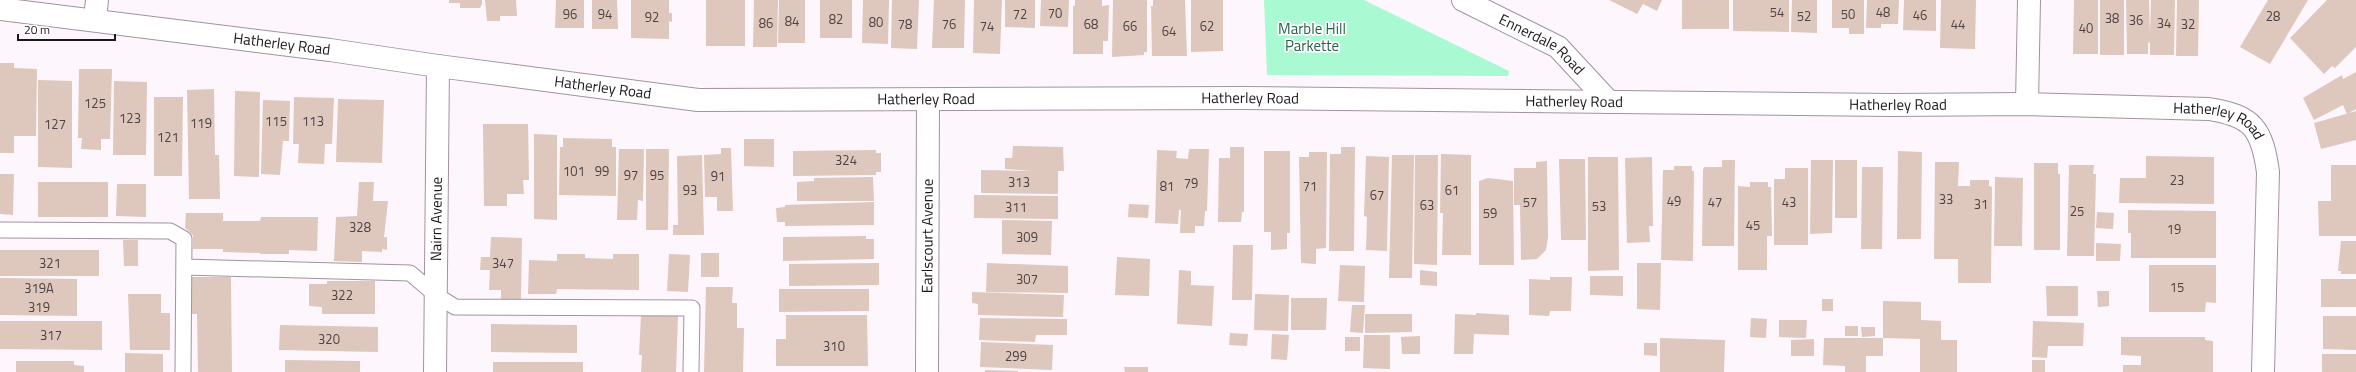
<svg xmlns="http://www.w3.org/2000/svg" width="2356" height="372" font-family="'Titillium Web',sans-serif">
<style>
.green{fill:#a9fad2}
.building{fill:#dec7bd}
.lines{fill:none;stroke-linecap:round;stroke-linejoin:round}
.service-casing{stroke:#a392a1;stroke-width:17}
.minor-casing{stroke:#a392a1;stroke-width:24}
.service{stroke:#fff;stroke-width:15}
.minor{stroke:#fff;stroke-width:22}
.labels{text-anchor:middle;stroke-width:3.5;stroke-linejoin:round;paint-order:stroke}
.number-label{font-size:13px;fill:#4d4344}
.park-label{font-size:15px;fill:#26644a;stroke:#fff}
.street-label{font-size:15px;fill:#1d171c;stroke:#fff}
</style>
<rect width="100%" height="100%" fill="#fdf6fc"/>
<path class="green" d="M1264 0H1364L1509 71 1508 76 1267 75Z"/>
<path class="building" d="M449 0H482V4L480 8H460V3H449Z
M485 0H516L517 16H500V21H487Z
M556 0H584V28H555Z
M592 0H617L618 29H592Z
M631 0H669V13H672V22L669 21V39L631 38Z
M706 0H745V46H706Z
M754 0H778L777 47H753Z
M779 0H805V43H778Z
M820 0H852V38H820Z
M863 0H889L888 44 862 43Z
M892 0H919L917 49 891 48Z
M934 0H965L964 48H932Z
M974 0H1002L1000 54 973 53Z
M1005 0H1035V28L1005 27Z
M1041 0H1069L1068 27 1040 26Z
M1075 0H1102V6L1109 5 1108 41H1103V54H1073V6H1075Z
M1113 0H1147V52H1144V55L1112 57Z
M1153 0H1185L1187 56H1152L1151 6H1153Z
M1191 0H1223V51L1191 52Z
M1609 0H1662L1657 11 1643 4 1637 14Z
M1682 0H1729V29H1682Z
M1733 0H1789V32L1733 31Z
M1792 0H1817V33L1791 32Z
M1832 0H1864V34H1849V28H1832Z
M1867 0H1899L1898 24H1881V28H1866Z
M1904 0H1936V31L1903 30Z
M1941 0H1976L1975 49 1940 48Z
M2074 0H2098V54H2073Z
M2100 0H2124V55H2100Z
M2126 0H2149L2150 35 2151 0H2175L2174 55H2150V42L2148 43V54H2127Z
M2177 0H2199L2198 56H2176Z
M2268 0H2308L2270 64 2240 47Z
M2327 0H2356V47L2335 68 2332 66 2324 74 2290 38Z
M0 63H14V68L37 69 36 136H14V153H0Z
M79 69H112L110 139H101V150L81 149 82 138H78Z
M2356 72V109L2347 114 2343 105 2314 120 2303 98 2342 75 2343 79Z
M38 80 72 81V168L38 167Z
M114 81 147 82 146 155H113Z
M214 89 215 155H219L220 199H189L187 90Z
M235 91 260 92 259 177 234 176Z
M154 97H183L182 176H154Z
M294 97 334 98 332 144H325L324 164 298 163 299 144H293Z
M338 99 384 100 382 163 336 162Z
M263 100 290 101 289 141H283L280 175 261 174Z
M2356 111V140L2321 149 2314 123Z
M483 124H528L529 180H523L524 194H507V206H484Z
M534 134 557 135V220L534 219Z
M563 138 612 139V147H616V196L559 195 560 147H563Z
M744 139H774V167L744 166Z
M1013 146 1063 147 1064 171H1058V194L981 193V170L1033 171 1005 169V158H1012Z
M1230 147H1244V212H1242L1241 222H1218L1219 158H1230Z
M1341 147H1355L1354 251H1329L1330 154H1341Z
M721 148H731L733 211H717V197H705L704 155 721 154Z
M619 149H644L643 201 638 200 637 220H617Z
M646 149H669L668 230H646Z
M1189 149H1209L1207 211H1205L1204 226H1195V233H1180L1181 210H1179L1178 224 1155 223 1157 150 1177 151 1176 158 1188 159Z
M876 150V153H881V172H876V175L793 176V151Z
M1264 151H1290V233H1287V249L1271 250V232H1264Z
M1898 151 1922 152 1921 239H1897Z
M1309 152H1327L1326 248 1316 249V264L1301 263 1299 157H1309Z
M1441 154 1471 155V255H1442L1443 213H1440Z
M702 155 704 235H673V225H678L677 156Z
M1392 155H1414L1412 278H1389Z
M1415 155H1438L1437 265 1414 264Z
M1366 156 1389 157 1387 251 1366 250 1367 217 1364 216Z
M2146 156 2214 157V204L2119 203 2120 178H2146Z
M1588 157H1618L1619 270 1588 271Z
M1652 157 1653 226H1649L1650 242 1627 243 1625 158Z
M1559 159H1585L1586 240H1561Z
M1722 160H1735L1734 246H1702L1703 170 1704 167H1722Z
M1811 160H1833L1832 233 1810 234Z
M1835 160H1857V218H1835Z
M1547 161 1548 237 1546 250 1537 259 1521 260 1520 205H1514V168H1536V162Z
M1935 162H1959L1958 186H1970V180H1989V186L1992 187 1991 283H1958V259H1934Z
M2034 163H2058V174H2060V250H2034Z
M2069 165H2094L2093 174H2096L2094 256H2067Z
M2331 165H2356V236H2319L2318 201H2331Z
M1674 166H1692V171H1694L1693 261 1661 260 1663 170H1674Z
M1862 167H1883L1882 249H1861Z
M1785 168H1808V245H1774V179H1785Z
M0 174H14L13 215 0 214Z
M873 177 874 201H797V182L814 181V178Z
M1995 177 2023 178 2022 246H1994Z
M1488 178 1513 181 1514 265H1479V181Z
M38 182H108V217H38Z
M359 182H374L373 201H388L384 237H387V250L382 249V252L362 251V262L334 261 336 217 357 216Z
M1750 182H1768V187H1771L1772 236H1767V270H1738V186L1750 187Z
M117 184H146V217L116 216Z
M974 195 1058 196V219L974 218Z
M874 202V225L785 226V222H777L776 208 785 207V205Z
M1129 204 1149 205 1148 218 1128 217Z
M2128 210 2216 211V258H2131V233H2128Z
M2097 212 2114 213 2113 229 2096 228Z
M186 213H223V221H260L261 217H318L317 251 289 250V254H260V253L223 252V249H193V235L185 228Z
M1002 220 1052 221 1051 255 1002 254Z
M866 236V239H874V259L783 261V237Z
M491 237 522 238 521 299H501V290H489L490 270H480L481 257H490Z
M123 240H138V266H124Z
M2341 241H2356V274H2341V271H2338Z
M2096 243 2121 244 2120 261H2096Z
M1233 245H1253L1252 300H1232Z
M0 250H99V276H0Z
M701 253H719V277H701Z
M557 254H585V258L613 259V254H639V290L557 289 556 294H528L529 260 557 261Z
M669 254 690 255 688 292 667 291Z
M1117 257 1150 259 1149 296 1115 295Z
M879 263V285L789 286V264Z
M987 263 1068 266V293L986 292Z
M1637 263H1661L1660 310 1637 309Z
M1340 265 1365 266 1364 302 1338 301Z
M2149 265H2216V303L2206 302 2205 312H2149Z
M1179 270 1191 271V285L1214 286 1212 326 1177 324Z
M1420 270 1437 272V286L1420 285Z
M1590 276H1623V296L1590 295Z
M192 277H231L232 372H198L197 314H192Z
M1550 277H1572L1571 311H1550L1549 316 1529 315V279L1550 280Z
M0 278 77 279V316L0 315Z
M2321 279H2356V307H2321Z
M327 281H375V314H322V307L309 306V284H327Z
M2046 286H2078V316H2047Z
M706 287H733L732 303H737V328H744L743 372H704Z
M779 289H869V311L779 312Z
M2097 291H2109V306L2098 307Z
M972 292 1064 295 1063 317 978 315V304L972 303Z
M128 294H161V313H170V350H130Z
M1255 294 1289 295 1288 331 1254 330Z
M1291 298H1327L1326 330H1291Z
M1822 299H1833V311H1822Z
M1883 301 1921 302V320L1941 321V340H1957V372H1920V339L1883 338Z
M1352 305H1365L1363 333 1350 332Z
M1476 313 1509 315V335L1474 334 1473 354H1454L1455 314 1476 315Z
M1365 314H1412V332L1365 333Z
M641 315 678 316 676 372H641L642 355H639Z
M786 315H867L868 366H776V339H786Z
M2323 316H2356V350L2323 349Z
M980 318 1067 319V335H1036L1035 342 979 340Z
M1751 318 1767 319 1766 338 1750 337Z
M1779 320H1807L1806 338 1779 337Z
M0 321H102V350L0 349Z
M2033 321 2084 323 2083 346H2048L2047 358 2032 357Z
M491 324 577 325V353L491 352Z
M280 325 378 327V352L279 350Z
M1845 326H1858V336H1845Z
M1861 327H1875V336L1862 337Z
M1230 333 1248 334 1247 346 1229 345Z
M1272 334 1289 335 1287 360 1271 359Z
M1364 335H1390V369L1363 368Z
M1420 336V354H1402L1401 337Z
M1345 337H1360V351H1345Z
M2121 337H2205V340L2213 341V372H2123V365H2141V356L2121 355Z
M1660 338 1725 340 1724 372H1660Z
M1824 338H1883V356H1866V372H1845V366L1823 365Z
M1814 339V356H1791V340Z
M981 342 1053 345 1052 370 980 367Z
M1644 343H1657V356L1644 355Z
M125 353 163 354V372H125Z
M2322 354H2356V372H2322Z
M285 360 360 361V372H285Z
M2032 360H2045V372H2032Z
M16 361H74V365L84 366V372H16Z
M493 362H583V372H493Z
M1124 367H1148V372H1125Z
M985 370 1018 371V372H985Z"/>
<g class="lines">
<g class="service-casing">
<path id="service" d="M0 230 170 231 184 239 183 372
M184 267 410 273 436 295 455 307 692 308 691 372"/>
</g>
<g class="minor-casing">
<g id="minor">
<path id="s1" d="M1463 0 1558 47 1609 102"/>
<path id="s2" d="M0 9 330 50 438 66 698 100 1242 98 1891 105 2027 104 2209 109C2253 116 2262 129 2268 172L2263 372"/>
<path d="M95 19 97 0"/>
<path d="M2027 104 2029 0"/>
<path id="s3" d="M435 372 438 66"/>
<path id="s4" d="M927 372 928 100"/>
</g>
</g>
<use href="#service" class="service"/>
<use href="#minor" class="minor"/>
</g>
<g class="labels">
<g class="number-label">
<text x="1777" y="17">54</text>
<text x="1883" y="17">48</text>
<text x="1055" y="18">70</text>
<text x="570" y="19">96</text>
<text x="605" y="19">94</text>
<text x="1020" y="19">72</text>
<text x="1848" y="19">50</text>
<text x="1920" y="20">46</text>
<text x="1804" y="21">52</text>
<text x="2273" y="21">28</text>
<text x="652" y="22">92</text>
<text x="2112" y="23">38</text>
<text x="836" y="24">82</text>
<text x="2136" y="25">36</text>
<text x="792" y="26">84</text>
<text x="876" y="27">80</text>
<text x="766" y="28">86</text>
<text x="2164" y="28">34</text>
<text x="905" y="29">78</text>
<text x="949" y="29">76</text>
<text x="1091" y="29">68</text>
<text x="1958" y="29">44</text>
<text x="2188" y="29">32</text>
<text x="987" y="31">74</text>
<text x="1130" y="31">66</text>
<text x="1207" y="31">62</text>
<text x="2086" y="33">40</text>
<text x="1169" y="36">64</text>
<text x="95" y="108">125</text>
<text x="130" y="123">123</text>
<text x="276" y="126">115</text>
<text x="313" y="126">113</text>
<text x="201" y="128">119</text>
<text x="55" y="129">127</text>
<text x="168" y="142">121</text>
<text x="846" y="165">324</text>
<text x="574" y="176">101</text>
<text x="602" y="176">99</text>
<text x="631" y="180">97</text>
<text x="657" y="180">95</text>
<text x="718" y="181">91</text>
<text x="2177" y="185">23</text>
<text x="1019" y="187">313</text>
<text x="1191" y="188">79</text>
<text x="1167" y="191">81</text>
<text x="1310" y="191">71</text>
<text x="690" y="195">93</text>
<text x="1452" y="195">61</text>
<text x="1377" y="200">67</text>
<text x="1946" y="204">33</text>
<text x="1674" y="206">49</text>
<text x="1530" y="207">57</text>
<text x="1715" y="207">47</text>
<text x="1789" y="207">43</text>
<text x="1981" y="209">31</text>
<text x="1427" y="210">63</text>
<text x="1599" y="211">53</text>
<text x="1016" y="212">311</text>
<text x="2077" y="216">25</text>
<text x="1490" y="218">59</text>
<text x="1753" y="230">45</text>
<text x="360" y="232">328</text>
<text x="2174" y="234">19</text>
<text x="1027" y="242">309</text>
<text x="50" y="268">321</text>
<text x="503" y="268">347</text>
<text x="1027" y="284">307</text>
<text x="2177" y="292">15</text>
<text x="39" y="293">319A</text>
<text x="342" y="300">322</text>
<text x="39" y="312">319</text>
<text x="51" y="340">317</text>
<text x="329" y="344">320</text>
<text x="834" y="351">310</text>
<text x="1016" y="361">299</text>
</g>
<g class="park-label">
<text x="1312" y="34">Marble Hill<tspan x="1312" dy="17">Parkette</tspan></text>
</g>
<g class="street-label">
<text dy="5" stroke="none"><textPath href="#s2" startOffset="284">Hatherley Road</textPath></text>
<text dy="5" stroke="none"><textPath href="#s1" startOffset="91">Ennerdale Road</textPath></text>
<text dy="5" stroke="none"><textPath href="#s2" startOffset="608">Hatherley Road</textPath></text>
<text dy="5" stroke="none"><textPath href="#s2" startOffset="1256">Hatherley Road</textPath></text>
<text dy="5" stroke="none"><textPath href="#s2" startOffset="932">Hatherley Road</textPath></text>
<text dy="5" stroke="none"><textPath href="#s2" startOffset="1580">Hatherley Road</textPath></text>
<text dy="5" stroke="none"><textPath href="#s2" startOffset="1904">Hatherley Road</textPath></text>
<text dy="5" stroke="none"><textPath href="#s2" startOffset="2228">Hatherley Road</textPath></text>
<text dy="5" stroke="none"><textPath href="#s3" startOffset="153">Nairn Avenue</textPath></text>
<text dy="5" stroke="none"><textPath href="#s4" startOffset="136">Earlscourt Avenue</textPath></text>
</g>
</g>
<path d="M18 34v6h97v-6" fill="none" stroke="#1d171c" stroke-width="2"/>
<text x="24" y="34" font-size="12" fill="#1d171c" stroke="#ffffff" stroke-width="3" paint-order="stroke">20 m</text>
</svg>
